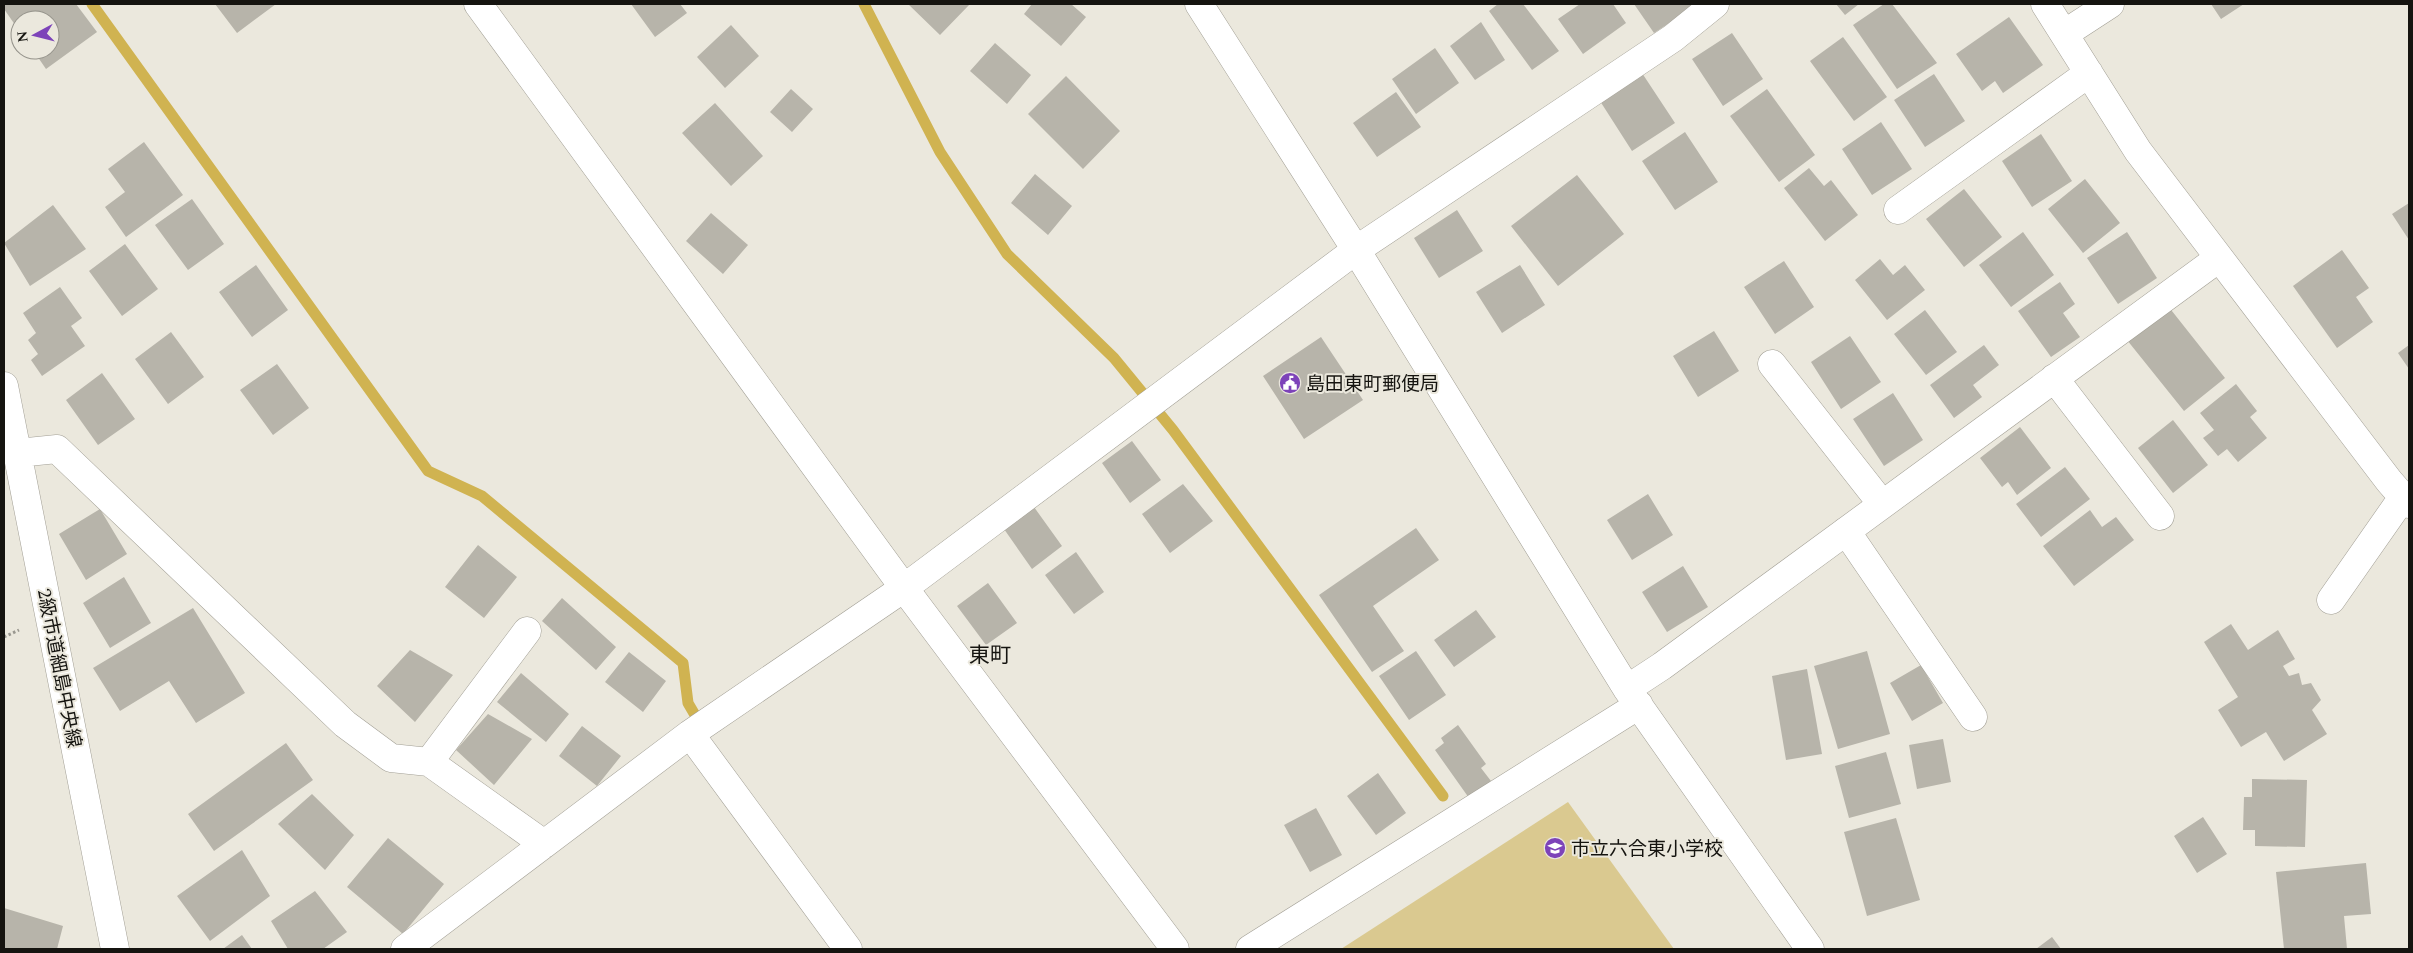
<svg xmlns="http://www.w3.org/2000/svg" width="2413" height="953" font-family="Spectral,'Noto Sans JP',serif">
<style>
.green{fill:#dac990}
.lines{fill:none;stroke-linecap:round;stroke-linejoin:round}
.stream{stroke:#d0b351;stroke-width:11}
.building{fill:#b7b4aa}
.minor-casing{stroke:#a29f95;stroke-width:29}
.path{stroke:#9a9890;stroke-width:3;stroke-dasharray:2.5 2.5;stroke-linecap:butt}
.minor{stroke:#fff;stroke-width:28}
.labels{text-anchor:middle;stroke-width:4;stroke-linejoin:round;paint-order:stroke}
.poi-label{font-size:19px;fill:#151410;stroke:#ebe8dd;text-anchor:start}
.street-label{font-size:19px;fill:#151410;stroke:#ebe8dd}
.quarter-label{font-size:21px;fill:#151410;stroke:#ebe8dd}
</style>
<rect width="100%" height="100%" fill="#ebe8dd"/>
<path class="green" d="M1568 802 1674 949H1341Z"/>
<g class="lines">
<path class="stream" d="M92 4 428 471 482 496 683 663 688 703 702 727
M864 4 940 152 1007 254 1114 358 1173 430 1443 796"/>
</g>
<path class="building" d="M4 4H76L97 32 46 69 33 50H50V20H20V32L4 9Z
M215 4H276L237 33Z
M631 4H680L687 13 655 37Z
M908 4H970L940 35Z
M1032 4H1071L1086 17 1061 46 1024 14Z
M1498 4H1523L1559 51 1532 70 1489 11Z
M1580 4H1613L1626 23 1583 54 1558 19Z
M1634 4H1698L1654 33Z
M1836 4H1859L1845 15Z
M1884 4H1892L1937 63 1897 89 1853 25Z
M2211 4H2244L2221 19Z
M2009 17 2043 65 2003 93 1995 81 1982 91 1956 54Z
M1481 22 1505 60 1475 80 1450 46Z
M731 25 759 56 725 88 697 57Z
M1732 33 1763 79 1723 106 1692 59Z
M1843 37 1887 97 1854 121 1810 61Z
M995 43 1031 75 1007 104 970 71Z
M1435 48 1459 83 1416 114 1392 79Z
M1642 73 1675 123 1632 151 1600 101Z
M1934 74 1965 121 1925 147 1894 100Z
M1066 76 1120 131 1083 169 1028 114Z
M791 89 813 109 792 132 770 112Z
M1767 89 1815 155 1779 182 1730 116Z
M1396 92 1421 127 1377 157 1353 123Z
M715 103 763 156 731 186 682 133Z
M1881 122 1912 169 1872 195 1842 149Z
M1685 132 1718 182 1675 210 1642 161Z
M2041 134 2072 181 2032 207 2002 161Z
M144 142 183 195 126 237 105 207 125 192 108 169Z
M1809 168 1824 186 1831 180 1858 215 1825 241 1784 188Z
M1035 174 1072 206 1048 235 1011 203Z
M1577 175 1624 234 1558 286 1511 226Z
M2085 179 2120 223 2083 253 2048 209Z
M1964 189 2002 237 1964 267 1926 219Z
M192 199 224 244 188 270 155 225Z
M2409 203V240L2392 214Z
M53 205 86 249 30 286 4 243Z
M1457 210 1483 251 1439 278 1414 238Z
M711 213 748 245 723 274 686 241Z
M2023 232 2054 275 2011 307 1979 265Z
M2127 232 2157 278 2118 304 2087 258Z
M125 244 158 289 122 316 89 271Z
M2342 250 2369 288 2356 297 2373 322 2337 348 2293 286Z
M1880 259 1893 275 1905 265 1925 290 1887 320 1855 280Z
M1784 261 1814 307 1775 334 1744 287Z
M256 265 288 310 252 337 219 292Z
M1520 265 1545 305 1502 333 1476 292Z
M2060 282 2075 304 2063 313 2080 337 2051 357 2018 311Z
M60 287 82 318 71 326 85 346 42 376 31 360 38 354 28 340 36 333 23 313Z
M2168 306 2225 378 2184 411 2127 340Z
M1925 310 1957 352 1926 375 1894 334Z
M1714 331 1739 371 1698 397 1673 356Z
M171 332 204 377 168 404 135 359Z
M1850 336 1881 382 1841 409 1811 362Z
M1321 337 1363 400 1304 439 1263 376Z
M1984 345 1999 365 1973 385 1982 397 1954 418 1930 385Z
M2409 345V369L2398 353Z
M277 364 309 408 273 435 240 390Z
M102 373 135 419 98 445 66 400Z
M2236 384 2257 411 2250 417 2267 438 2238 462 2227 449 2218 456 2203 438 2214 430 2200 413Z
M1893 393 1923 440 1884 466 1853 419Z
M2173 420 2208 465 2173 493 2138 448Z
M2020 427 2051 468 2017 495 2008 482 2002 487 1980 458Z
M1132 441 1161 480 1130 503 1102 463Z
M2065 467 2090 499 2041 537 2016 504Z
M1183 484 1213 521 1170 553 1142 514Z
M1648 494 1673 535 1632 560 1607 520Z
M1034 507 1062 546 1032 569 1004 529Z
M100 509 127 554 86 580 59 534Z
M2090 510 2102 527 2116 517 2134 540 2074 586 2043 546Z
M1416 528 1439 560 1373 606 1404 651 1372 672 1319 595Z
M478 545 517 577 484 618 445 587Z
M1076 552 1104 592 1074 614 1045 575Z
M1683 566 1708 607 1667 632 1642 592Z
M124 577 151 623 110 648 83 603Z
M988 583 1017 623 986 645 957 606Z
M562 598 616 647 596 670 542 621Z
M193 608 245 693 196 723 169 681 120 711 93 668Z
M1476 610 1496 637 1454 667 1434 640Z
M2231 624 2248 650 2278 630 2295 659 2283 666 2289 676 2299 673 2302 685 2311 683 2321 700 2312 710 2327 734 2284 761 2266 732 2241 747 2218 710 2238 697 2204 642Z
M410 650 453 675 415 722 377 686Z
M1416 651 1446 695 1409 720 1379 676Z
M1867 651 1890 734 1838 749 1814 666Z
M629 652 666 681 643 712 605 682Z
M1921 665 1943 703 1912 721 1890 683Z
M1807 669 1822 754 1786 760 1772 676Z
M521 673 569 714 546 742 497 702Z
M488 714 532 739 494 785 456 750Z
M1458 725 1486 764 1481 768 1491 781 1469 798 1435 750 1444 743 1441 738Z
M582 726 621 756 597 786 559 756Z
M1943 739 1951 782 1917 789 1909 745Z
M286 743 313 780 214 851 188 814Z
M1886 752 1901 804 1849 818 1835 766Z
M1378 773 1406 813 1376 835 1347 796Z
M2252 779 2307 780 2305 847 2255 846V830H2243L2244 797H2252Z
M312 794 354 835 325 870 278 824Z
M1316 808 1342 855 1310 872 1284 825Z
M2203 817 2227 854 2197 873 2174 836Z
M1896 818 1920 900 1867 916 1844 832Z
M388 838 444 884 403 934 347 887Z
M242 850 270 896 210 941 177 896Z
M2366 863 2371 914 2344 916 2347 949H2284L2276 872Z
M315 891 347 932 323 949H288L271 921Z
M4 908 63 926 57 949H4Z
M242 935 252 949H223Z
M2052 937 2061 949H2036Z"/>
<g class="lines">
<g class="minor-casing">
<path id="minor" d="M478 4 904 588 1175 949
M1199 4 1356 250 1627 689 1810 949
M2045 4 2138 151 2389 481 2409 504
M2064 34 2110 4
M1898 210 2089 73
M1772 364 1882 504
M2054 378 2160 516
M4 386 115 949
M18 453 57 449 345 724 391 758 429 762 544 844
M1846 531 1973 717
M2331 600 2403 497
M1627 689 1662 666 2219 258
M690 734 848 949
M429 762 527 631
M405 949 690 734 904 588 1356 250 1673 38 1715 4
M1250 949 1639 705"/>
</g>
<path class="path" d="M4 637 19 630"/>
<use href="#minor" class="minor"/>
</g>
<defs>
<g id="civic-disc" transform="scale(1.125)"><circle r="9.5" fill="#7d43b9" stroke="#ebe8dd"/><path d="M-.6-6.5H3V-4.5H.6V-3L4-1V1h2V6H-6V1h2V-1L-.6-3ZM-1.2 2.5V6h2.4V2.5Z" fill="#fff"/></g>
<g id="school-disc" transform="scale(1.125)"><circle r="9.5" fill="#7d43b9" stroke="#ebe8dd"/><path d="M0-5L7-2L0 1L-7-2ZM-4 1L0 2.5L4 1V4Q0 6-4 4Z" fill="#fff"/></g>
</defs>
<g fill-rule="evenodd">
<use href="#civic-disc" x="1290" y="383"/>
<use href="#school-disc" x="1555" y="848"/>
</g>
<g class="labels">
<g class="poi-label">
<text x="1306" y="390">島田東町郵便局</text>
<text x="1571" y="855">市立六合東小学校</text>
</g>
<g class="street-label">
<text transform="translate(60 668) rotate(79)" y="7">2級市道細島中央線</text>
</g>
<g class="quarter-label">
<text x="990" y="662">東町</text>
</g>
</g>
<rect width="2413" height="953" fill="none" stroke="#151410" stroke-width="10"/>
<g transform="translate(35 35) rotate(263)"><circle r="24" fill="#ebe8dd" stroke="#95938b"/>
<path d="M0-4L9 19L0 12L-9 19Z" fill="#7d43b9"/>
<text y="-8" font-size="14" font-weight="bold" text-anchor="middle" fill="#151410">N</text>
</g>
</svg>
